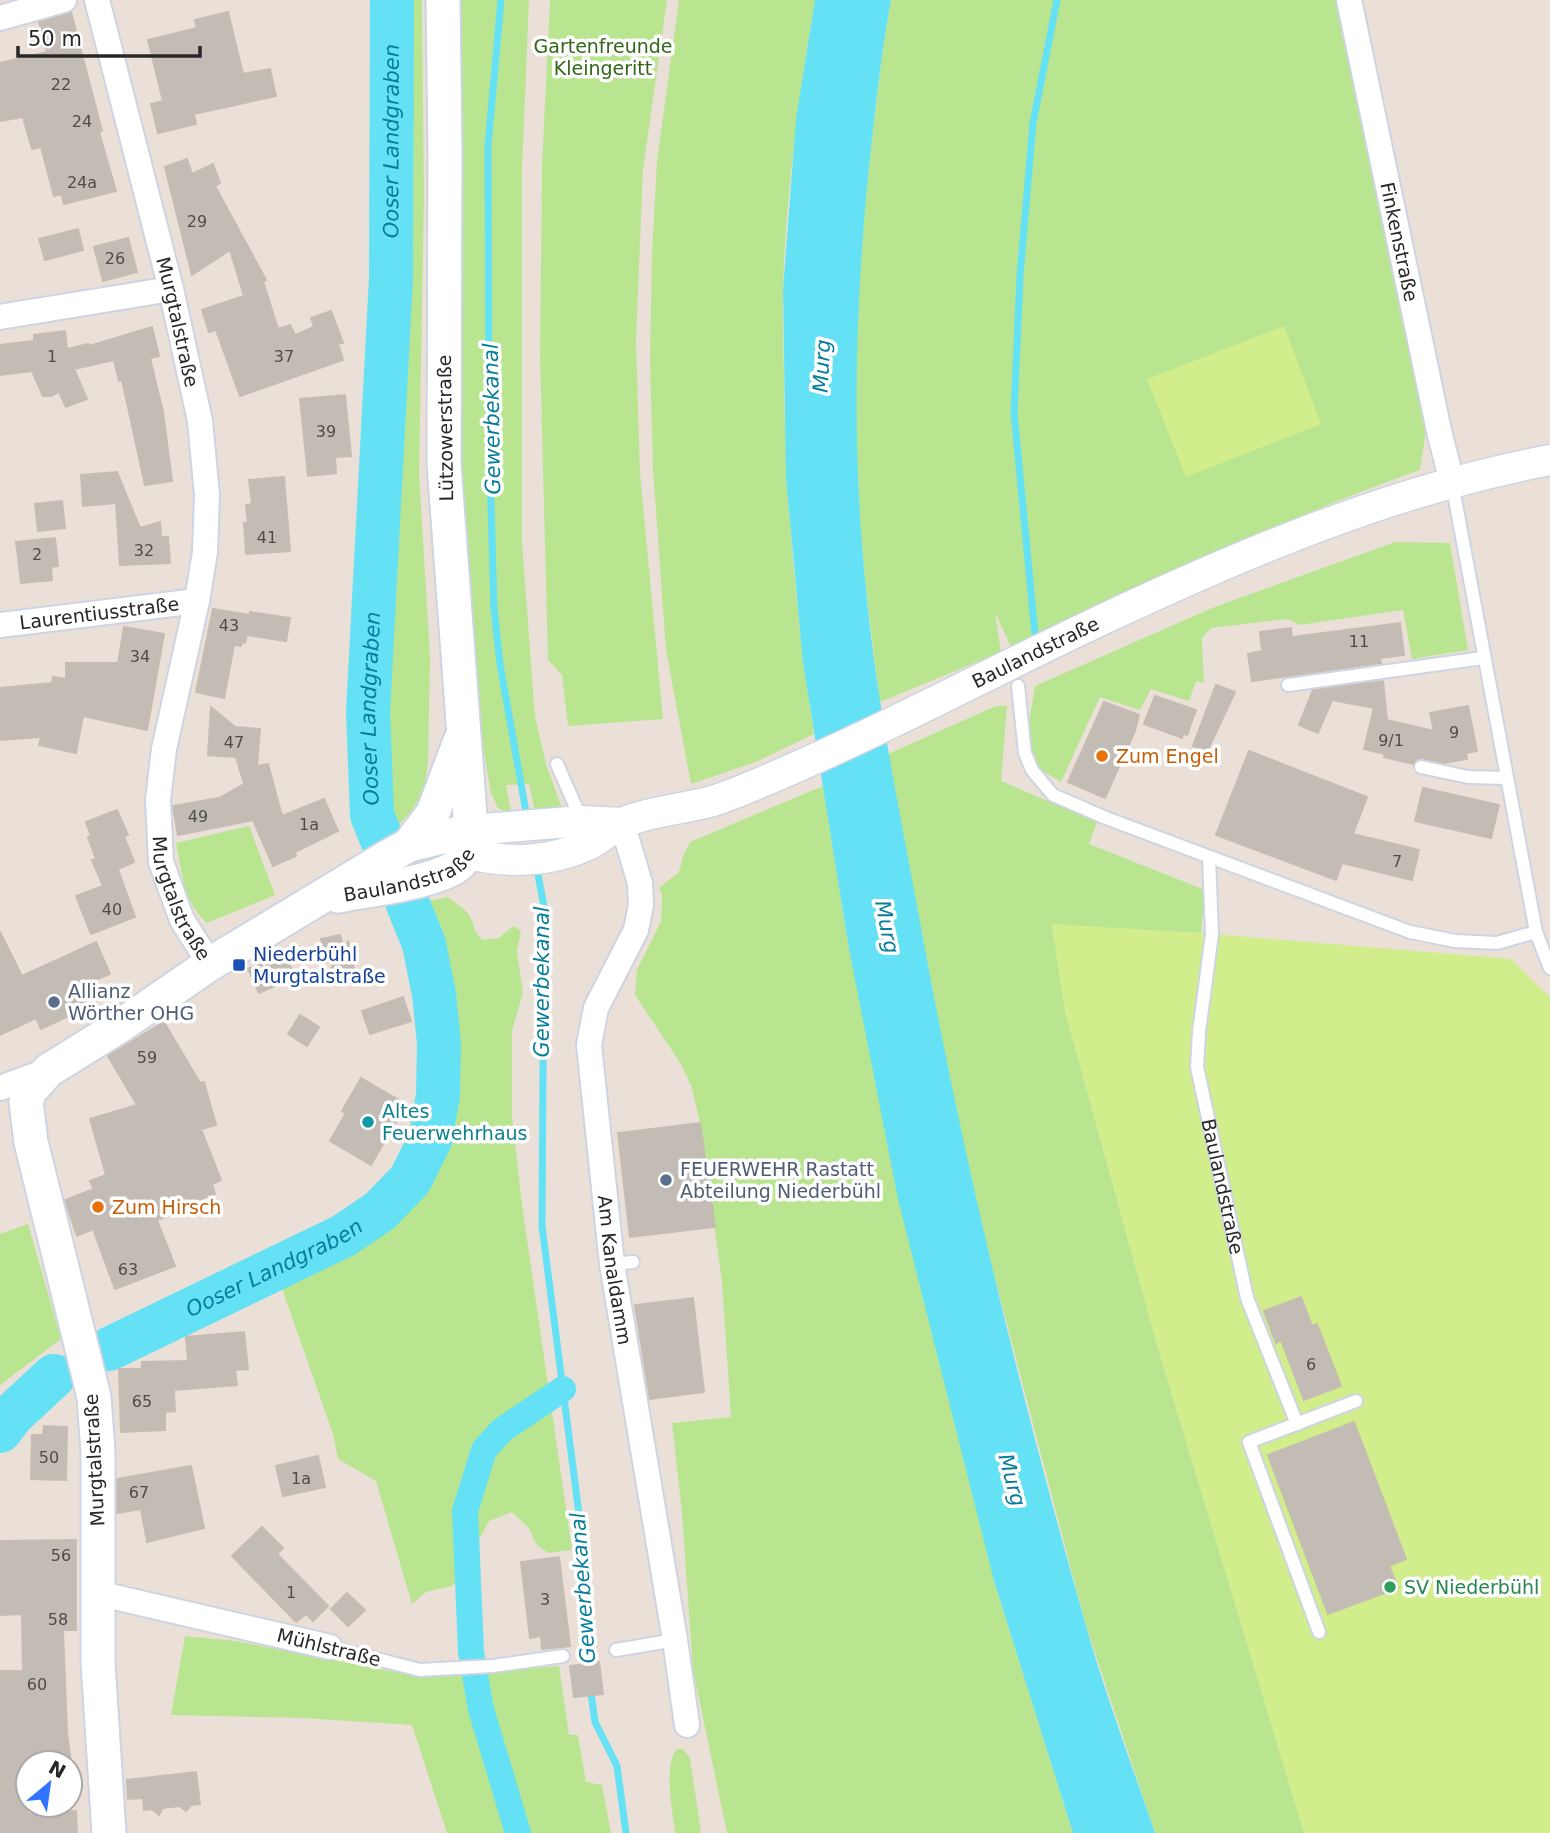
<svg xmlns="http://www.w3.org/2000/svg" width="1550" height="1833" font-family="'DejaVu Sans',sans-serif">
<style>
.green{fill:#b9e591}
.pitch{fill:#d1ed8c}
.water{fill:#64e1f4}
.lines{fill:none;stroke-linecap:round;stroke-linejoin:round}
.stream{stroke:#64e1f4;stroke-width:7}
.canal{stroke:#64e1f4;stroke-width:26}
.river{stroke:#64e1f4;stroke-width:44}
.building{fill:#c2bcb4;stroke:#c6bcb2;stroke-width:2}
.service-casing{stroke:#cdd4e2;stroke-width:16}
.minor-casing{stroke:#cdd4e2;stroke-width:28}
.tertiary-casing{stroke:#cdd4e2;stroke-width:33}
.secondary-casing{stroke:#cdd4e2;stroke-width:37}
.service{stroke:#fff;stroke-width:12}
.minor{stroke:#fff;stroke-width:24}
.tertiary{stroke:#fff;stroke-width:30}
.secondary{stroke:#fff;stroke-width:33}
.food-dot{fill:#e8710a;stroke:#fff;stroke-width:2.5}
.transit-dot{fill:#1a4fb4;stroke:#fff;stroke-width:2.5}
.service-dot{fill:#5c6f8a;stroke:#fff;stroke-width:2.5}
.culture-dot{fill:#0f9aa8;stroke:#fff;stroke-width:2.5}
.leisure-dot{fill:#2e9e5b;stroke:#fff;stroke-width:2.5}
.labels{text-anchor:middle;stroke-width:7;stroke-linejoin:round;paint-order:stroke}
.number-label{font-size:16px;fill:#4e4c4a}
.park-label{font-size:19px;fill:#316616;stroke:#fff}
.street-label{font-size:19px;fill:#272727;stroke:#fff}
.food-label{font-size:19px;fill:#c56008;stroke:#fff;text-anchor:start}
.transit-label{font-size:19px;fill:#164399;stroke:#fff;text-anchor:start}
.service-label{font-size:19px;fill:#4e5e75;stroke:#fff;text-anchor:start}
.culture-label{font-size:19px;fill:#0d838f;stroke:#fff;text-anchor:start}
.leisure-label{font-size:19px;fill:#27864d;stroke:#fff;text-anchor:start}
.water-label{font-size:21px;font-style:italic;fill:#077d9c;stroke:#fff}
</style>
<rect width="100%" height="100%" fill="#ebe0d8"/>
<path class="green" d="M370 0H422L424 198 419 473 430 657 428 762 424 792 411 811 393 832 369 847 354 785V749L363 510 378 341Z
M461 0H529L522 170V542L535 717 547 767 564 814 536 816 529 784 506 785 512 816 498 808 491 793 483 747 468 614 461 500Z
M550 0H667L643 170 636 340 640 473 663 719 568 726 562 675 548 660 540 356 542 165Z
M679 0H815C799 96 786 192 783 290 782 321 784 354 784 385 786 503 796 618 814 734L756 762 691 784 666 650 653 469 650 361 652 254 657 161Z
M891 0H1338L1426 431 1420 470C1279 520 1146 584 1014 653L995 613 1001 652 880 702C870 623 859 544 857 464 853 353 860 242 873 131 878 87 883 44 891 0Z
M1395 542 1450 543 1468 650 1412 659 1403 610 1299 625 1288 619 1211 628 1202 638 1204 683 1196 681 1189 701 1151 689 1140 710 1100 697 1061 782 1036 767 1027 734 1035 686 1212 608Z
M996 706H1007L1001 781 1097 822 1089 844 1205 890 1201 933 1052 925 1065 1011 1156 1341 1304 1833H1155L1085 1623 979 1217 943 1047 888 754Z
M823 786 849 949 994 1581 1073 1833H727L693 1670 682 1513 672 1423 731 1417 722 1282 700 1123 692 1088 681 1064 635 995 637 970 661 921 662 895 659 888 679 872 683 856 690 842Z
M249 826 275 895 207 923C183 902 182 872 176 843Z
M447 897C456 903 466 909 471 918 476 929 472 930 483 940L499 938 513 926 521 931 517 952 523 993 512 1031V1115L522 1205 572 1550 548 1553 536 1544 529 1528 512 1512 489 1521 476 1546 467 1571 452 1586 426 1592 412 1604 376 1481 338 1459 333 1434 279 1280C324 1257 386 1232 418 1192 455 1145 454 1024 440 968 435 946 424 925 414 904Z
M28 1224 61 1339 0 1385V1234Z
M185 1636 236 1641 395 1672 431 1676 559 1666 569 1735H578L586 1782 602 1785 611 1833H447L412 1725 302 1718 171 1715Z
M677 1749H683L690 1758 701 1833H675C673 1813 663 1764 677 1749Z"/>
<path class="pitch" d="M1284 326 1321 424 1186 477 1147 379Z
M1052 924 1212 934 1511 959 1550 997V1833H1304L1156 1341 1065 1011Z"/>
<path class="water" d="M815 0H891C883 43 878 87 873 130 855 288 850 441 867 599 878 712 902 822 922 933 964 1164 1020 1393 1084 1619 1104 1691 1131 1762 1155 1833H1073L994 1581 898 1199 849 949 803 663 786 478 783 290 796 119Z"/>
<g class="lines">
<path class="stream" d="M501 0 488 146 489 434 494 608 500 664 527 818
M1035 634 1014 413 1020 276 1033 123 1057 0
M536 864 544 907 542 1226 585 1561 582 1621 588 1671
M590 1686 595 1722 617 1766 626 1833"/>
<path class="canal" d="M518 1833 481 1709 471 1652 465 1511 484 1450 502 1430 563 1389"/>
<g class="river">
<path id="s1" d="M109 1349 343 1236 380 1211 410 1180 430 1140 438 1095 439 1043 434 994 424 944 372 815 368 712 391 278 392 0"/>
<path d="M0 1431 13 1414 54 1376"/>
</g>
</g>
<path class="building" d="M71 12 102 131 99 132 116 191 64 204 61 194 54 196 41 147 32 149 23 117 0 121V63L47 52 39 22Z
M228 12 243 74 270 69 276 96 194 114 196 124 158 133 151 104 163 101 148 40 197 28 195 20Z
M187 159 192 174 213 164 220 183 215 186 266 280 263 281 278 329 290 325 295 335 314 327 311 318 331 311 343 343 338 344 343 360 240 396 216 330 209 332 202 310 244 296 230 250 192 275 165 167Z
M78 229 83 250 45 260 39 239Z
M128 238 137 272 103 281 94 247Z
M152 327 159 356 150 358 163 412 172 481 145 485 122 380 119 381 114 360 74 369 87 399 66 407 59 392 51 396H43L32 371 0 375V345L34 341V335L65 331 67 349 88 344 89 346Z
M345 395 351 456 335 457 336 473 308 476 300 399Z
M117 472 140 528 160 522 161 537H168L170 563 120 565 116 503 83 506 81 475Z
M284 477 290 551 246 554 244 523H248L246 505 252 504 249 480Z
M62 501 65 528 38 531 35 504Z
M55 538 58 566 51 567 52 580 21 583 16 542Z
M213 609 250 615V612L290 618 286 641 247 635 245 643 242 642 241 646 234 645 224 698 196 692Z
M1400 623 1404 655 1380 658 1381 663 1252 681 1248 654 1262 651 1260 632 1291 628 1292 637Z
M124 627 164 634 147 730 83 716 76 753 39 745 41 737 0 740V688L52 683 53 677 66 679V663H118Z
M1383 681 1387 720 1434 731 1430 713 1468 706 1477 751 1466 753 1467 759 1443 763 1422 758 1418 759 1413 764 1384 757 1385 754 1364 749 1374 708 1332 700 1318 733 1299 725 1313 690Z
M1216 685 1235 692 1207 752 1193 746Z
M1155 696 1196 710 1187 735 1183 733 1182 738 1144 724Z
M1104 702 1139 715 1135 731 1105 798 1068 782Z
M211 707 235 727 260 729 257 766 268 764 282 816 324 799 338 831 295 852 296 856 273 866 253 820 178 835 173 806 219 798 244 784 236 757 208 755Z
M1249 751 1367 797 1353 834 1419 850 1412 880 1342 863 1336 880 1216 835Z
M1423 788 1499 805 1491 838 1415 821Z
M117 810 128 835 124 836 134 862 118 869 135 917 91 934 76 896 103 886 92 860 96 859 88 837 91 836 86 822Z
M0 932 22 976 96 942 110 974 88 983 97 1003 41 1029 36 1018 0 1035Z
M340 935 344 949 348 942 355 973 324 980 337 959 327 963 321 939Z
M284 953 295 977 259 993 248 969Z
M403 997 411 1021 370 1034 362 1011Z
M300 1015 319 1027 307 1046 288 1034Z
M164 1022 200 1083 204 1082 216 1125 201 1129 221 1180 212 1184 215 1194 182 1206 184 1210 157 1220 175 1266 115 1289 93 1229 77 1236 65 1200 94 1189 90 1181 106 1175 90 1119 137 1105 108 1056Z
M361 1078 406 1104 371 1165 330 1141 346 1113 342 1111Z
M700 1123 715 1227 630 1237 618 1133Z
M1301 1297 1312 1326 1317 1324 1341 1386 1304 1400 1281 1340 1276 1343 1264 1311Z
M693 1298 704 1392 650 1399 635 1305Z
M244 1332 248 1369 235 1370 237 1385 174 1390 175 1411 165 1412V1430L121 1432 119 1369H142V1362L188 1361 186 1337Z
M1354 1422 1406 1559 1389 1566 1398 1588 1328 1614 1268 1455Z
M44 1426 67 1427 66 1480 31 1479 32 1435H43Z
M318 1456 325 1487 283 1496 276 1466Z
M191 1466 204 1528 147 1542 141 1509 117 1513V1479Z
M262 1527 283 1548 277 1554 328 1606 313 1621 306 1614 296 1622 232 1556Z
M76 1540V1630H63L67 1733 71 1763H28V1814L76 1811 77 1833H0V1671H23L22 1614 0 1615V1541Z
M559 1557 570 1646 542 1649 541 1636 530 1638 521 1562Z
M347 1593 365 1610 348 1626 331 1609Z
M599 1662 603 1694 574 1697 570 1666Z
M196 1772 200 1804 191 1805 186 1811 180 1806 163 1808 159 1815 152 1809 144 1810 143 1798 128 1799 127 1780Z"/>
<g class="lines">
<g class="service-casing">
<g id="service">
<path d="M1452 483 1536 932 1550 968"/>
<path d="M1288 685 1483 658"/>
<path d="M1018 686 1025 753 1032 770 1053 795 1106 818 1410 932 1455 941 1497 943 1536 932"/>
<path d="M557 764 582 821"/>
<path d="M1421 767 1468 777 1507 778"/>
<path id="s2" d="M1209 858 1212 934 1199 1032 1197 1067 1247 1298 1297 1424"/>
<path d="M612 1264 633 1262"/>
<path d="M1319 1632 1249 1442 1356 1401"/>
<path d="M330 1647 420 1670 493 1666 563 1656"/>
<path d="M616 1650 675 1640"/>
</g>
</g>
<g class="minor-casing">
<g id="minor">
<path id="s3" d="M97 0 171 289 200 421 207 495 205 552 197 601 164 749 158 800 161 862 182 920 210 964"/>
<path id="s4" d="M1349 0 1439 431 1452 482"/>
<path d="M0 18 64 0"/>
<path d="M0 317 171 289"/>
<path id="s5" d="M0 625 197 601"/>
<path id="s6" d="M622 823 640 883 641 905 636 930 596 1008 589 1045 612 1264 675 1640 687 1725"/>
<path d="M0 1088 49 1070"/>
<path d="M97 1593 330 1647"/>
</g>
</g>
<g class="tertiary-casing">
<g id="tertiary">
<path d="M472 830 582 821 622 823"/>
<path id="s7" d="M468 854C509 863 548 863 588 845 600 839 610 829 622 823 650 811 684 809 713 801 728 796 743 790 757 784 877 734 992 671 1110 616 1251 550 1396 489 1550 460"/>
</g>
</g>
<g class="secondary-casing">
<g id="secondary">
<path d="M409 845 433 813 460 741"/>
<path id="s8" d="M338 896C368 890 433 883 457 866 465 860 468 852 472 843L444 464 445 151 443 0"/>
<path d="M109 1833 98 1663V1453L94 1397 31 1142 26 1102 30 1091 49 1070 120 1026 210 964 384 859 409 845 472 830"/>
</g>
</g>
<use href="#service" class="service"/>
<use href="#minor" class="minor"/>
<use href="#tertiary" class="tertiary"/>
<use href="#secondary" class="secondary"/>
</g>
<g class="food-dot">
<circle cx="1102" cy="756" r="7"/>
<circle cx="98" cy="1207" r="7"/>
</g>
<rect class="transit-dot" x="232" y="958" width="14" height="14" rx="3.5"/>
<g class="service-dot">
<circle cx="54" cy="1002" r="7"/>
<circle cx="666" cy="1180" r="7"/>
</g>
<circle class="culture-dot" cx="368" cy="1122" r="7"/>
<circle class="leisure-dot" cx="1390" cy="1587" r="7"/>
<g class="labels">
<g class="number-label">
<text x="61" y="90">22</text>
<text x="82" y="127">24</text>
<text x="82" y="188">24a</text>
<text x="197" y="227">29</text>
<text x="115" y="264">26</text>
<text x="52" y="362">1</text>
<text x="284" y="362">37</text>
<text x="326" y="437">39</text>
<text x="267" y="543">41</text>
<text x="144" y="556">32</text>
<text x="37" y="560">2</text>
<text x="229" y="631">43</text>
<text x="1359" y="647">11</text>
<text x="140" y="662">34</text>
<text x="1454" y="738">9</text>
<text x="1391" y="746">9/1</text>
<text x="234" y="748">47</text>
<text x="198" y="822">49</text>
<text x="309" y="830">1a</text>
<text x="1397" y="867">7</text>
<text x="112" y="915">40</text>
<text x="147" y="1063">59</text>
<text x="128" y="1275">63</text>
<text x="1311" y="1370">6</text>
<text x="142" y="1407">65</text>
<text x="49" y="1463">50</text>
<text x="301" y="1484">1a</text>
<text x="139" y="1498">67</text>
<text x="61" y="1561">56</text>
<text x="291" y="1598">1</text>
<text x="545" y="1605">3</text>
<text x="58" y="1625">58</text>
<text x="37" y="1690">60</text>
</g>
<g class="park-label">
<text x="603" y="53">Gartenfreunde<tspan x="603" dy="22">Kleingeritt</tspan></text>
</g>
<g class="street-label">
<text dy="7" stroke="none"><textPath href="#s4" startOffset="247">Finkenstraße</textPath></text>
<text dy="7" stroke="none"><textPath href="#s3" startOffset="332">Murgtalstraße</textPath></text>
<text transform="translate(445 428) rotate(-91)" y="7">Lützowerstraße</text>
<text dy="7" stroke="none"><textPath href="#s5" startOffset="100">Laurentiusstraße</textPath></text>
<text dy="7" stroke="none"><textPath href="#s7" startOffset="612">Baulandstraße</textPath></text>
<text dy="7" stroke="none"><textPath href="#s8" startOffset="75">Baulandstraße</textPath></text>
<text dy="7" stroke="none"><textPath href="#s3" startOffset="920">Murgtalstraße</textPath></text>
<text dy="7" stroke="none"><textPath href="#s2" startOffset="332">Baulandstraße</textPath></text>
<text dy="7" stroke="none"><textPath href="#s6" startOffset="462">Am Kanaldamm</textPath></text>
<text transform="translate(94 1460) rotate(-93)" y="7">Murgtalstraße</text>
<text transform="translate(329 1647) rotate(14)" y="7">Mühlstraße</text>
</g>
<g class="food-label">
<text x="1116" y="763">Zum Engel</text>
<text x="112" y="1214">Zum Hirsch</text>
</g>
<g class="transit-label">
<text x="253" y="961">Niederbühl<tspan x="253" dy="22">Murgtalstraße</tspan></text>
</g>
<g class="service-label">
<text x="68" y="998">Allianz<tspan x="68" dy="22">Wörther OHG</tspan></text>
<text x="680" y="1176">FEUERWEHR Rastatt<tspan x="680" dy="22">Abteilung Niederbühl</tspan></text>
</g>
<g class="culture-label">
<text x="382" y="1118">Altes<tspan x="382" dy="22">Feuerwehrhaus</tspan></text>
</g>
<g class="leisure-label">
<text x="1404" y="1594">SV Niederbühl</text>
</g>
<g class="water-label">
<text dy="7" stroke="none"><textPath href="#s1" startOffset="1404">Ooser Landgraben</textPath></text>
<text transform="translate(822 366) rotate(-87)" y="7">Murg</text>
<text transform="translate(492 419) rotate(-91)" y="7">Gewerbekanal</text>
<text dy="7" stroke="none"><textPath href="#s1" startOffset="836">Ooser Landgraben</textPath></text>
<text transform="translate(887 927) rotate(79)" y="7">Murg</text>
<text transform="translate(542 982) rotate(-90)" y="7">Gewerbekanal</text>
<text dy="7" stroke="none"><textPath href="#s1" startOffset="184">Ooser Landgraben</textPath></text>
<text transform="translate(1012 1480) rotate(75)" y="7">Murg</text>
<text transform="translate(583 1588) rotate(-94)" y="7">Gewerbekanal</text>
</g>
</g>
<g transform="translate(49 1784) rotate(29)"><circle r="33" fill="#ffffff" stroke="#a9a9a9" stroke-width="2"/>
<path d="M0-5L12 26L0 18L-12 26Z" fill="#3174ff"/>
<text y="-10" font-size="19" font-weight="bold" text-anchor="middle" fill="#272727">N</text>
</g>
<path d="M18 46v10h182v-10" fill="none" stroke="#272727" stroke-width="3.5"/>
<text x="28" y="46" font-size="21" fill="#272727" stroke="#ffffff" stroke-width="5" paint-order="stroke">50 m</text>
</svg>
